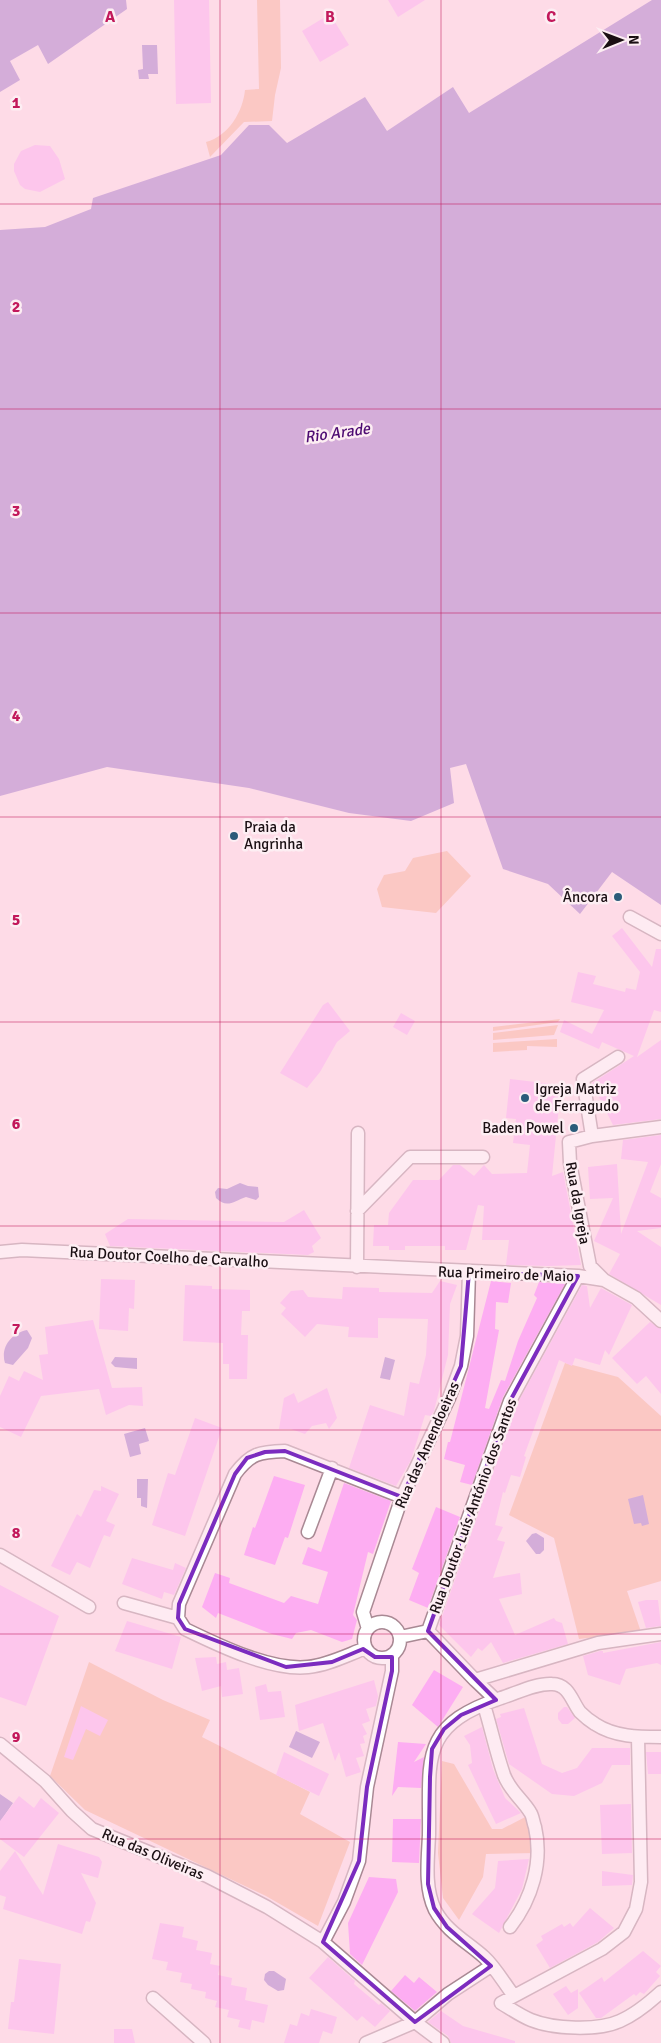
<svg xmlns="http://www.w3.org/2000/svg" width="661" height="2043" font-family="Signika,sans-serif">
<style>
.green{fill:#f8b299}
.water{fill:#a276c8}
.building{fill:#fdadf2}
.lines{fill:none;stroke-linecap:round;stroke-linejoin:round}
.street-casing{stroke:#a98994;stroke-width:15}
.street{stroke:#fff;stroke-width:12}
.marked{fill:none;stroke:#7b2cbf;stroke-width:4;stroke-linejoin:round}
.grid{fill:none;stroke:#c2185b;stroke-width:1;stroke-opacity:0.55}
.poi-dot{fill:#2b5c7a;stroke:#fdeef3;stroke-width:2}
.labels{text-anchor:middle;stroke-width:5;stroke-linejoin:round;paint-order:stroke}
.poi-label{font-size:15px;fill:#1a0f13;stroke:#fdeef3;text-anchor:start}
.street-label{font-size:15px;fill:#1a0f13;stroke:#fdeef3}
.water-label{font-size:16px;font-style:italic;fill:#4d0b72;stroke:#fdeef3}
.grid-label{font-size:16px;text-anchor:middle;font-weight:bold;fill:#c2185b;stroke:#fdeef3;stroke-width:5;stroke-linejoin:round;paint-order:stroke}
</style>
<rect width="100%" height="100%" fill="#fedbe7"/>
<path class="green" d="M257 0H280L281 68 275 95 272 121 244 122 210 157 206 142C229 136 243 111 245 90L259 89Z
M447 851 471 876 436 913 382 907 377 889 384 875 405 871 413 858Z
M560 1019 558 1022 493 1031V1027Z
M558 1025 554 1035 493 1040V1033Z
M557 1039V1047L527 1046V1050L493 1052V1043Z
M565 1363 618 1377 661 1416V1581L627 1591 641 1632 579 1639 554 1538 509 1515Z
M89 1662 163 1700 210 1720 202 1737 310 1792 300 1814 350 1842 318 1926 266 1896 85 1810 50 1776Z
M442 1761 454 1764 492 1829H502L531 1814 537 1853 486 1854 483 1877 459 1920 443 1898 438 1853Z"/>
<path class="water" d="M0 0H126L127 9 48 64 38 45 10 61 20 80 0 92Z
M652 0H661V905L612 872 580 914 548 884 503 869 466 764 450 768 454 803 411 821 349 813 249 788 107 767 0 796V230L45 227 91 209 93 198 221 155 249 125H269L287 143 365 97 387 131 453 87 469 113Z
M142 45H157L158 74H148L149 79H139L138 70 143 69Z
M240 1183 248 1186 258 1187 259 1197 256 1200 246 1197C234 1201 227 1209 216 1198L215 1192 218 1188 227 1189Z
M27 1330 32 1338 28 1348 13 1365 5 1363C0 1347 12 1333 27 1330Z
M115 1357 137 1358V1369L115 1367 111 1363Z
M385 1357 395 1360 390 1380 380 1378Z
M145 1428 149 1441 139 1444 141 1454 130 1457 124 1434Z
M137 1479H148L147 1508 141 1506V1498H137Z
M643 1495 649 1524 642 1526 641 1523 634 1524 628 1499Z
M536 1533 544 1538V1550L540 1554H536L526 1541 532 1534Z
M296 1731 320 1742 312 1758 289 1747Z
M0 1794 13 1803 0 1822Z
M269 1971H274L286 1979 284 1990 278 1991 268 1985 264 1980 265 1974Z"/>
<path class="building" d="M174 0H209L211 103 176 104Z
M388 0H425L398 17Z
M330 14 349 45 320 62 302 31Z
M35 145 50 146 59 159 65 179 40 192 25 189 20 185 14 171V164L21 151Z
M622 928 652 967 656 949H661V1012L654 1010 637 1057 661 1040V1119L613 1125 592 1083 634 1056 602 1042 599 1049 560 1032 564 1020 592 1034 604 1010 571 1002 578 972 596 976 593 984 625 992 626 988 636 990 640 972 612 936Z
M328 1002 350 1031 337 1042 320 1072 307 1088 280 1073 323 1005Z
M401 1013 415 1021 407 1035 393 1027Z
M510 1079 561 1085 552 1176 563 1172 581 1265 549 1266 506 1265 509 1240H482L484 1206 478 1205 466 1250H445V1246H405V1250H389V1246H373L374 1225H388L389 1213 413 1180H439L453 1165H460L474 1176 484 1165 492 1174 527 1173 530 1145 513 1143 516 1119 506 1118Z
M661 1135V1164L650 1192 661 1198V1228L637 1231 661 1247V1305L609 1274 620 1254 594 1241 613 1198 590 1199 588 1167 617 1164 621 1234 648 1162 621 1159 623 1140Z
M304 1210 321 1238 312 1246 314 1252 308 1255 110 1246 105 1234 128 1219 284 1222Z
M101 1279 135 1280 134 1309 129 1308 128 1331 99 1329Z
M440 1281 457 1285 450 1304 448 1355 434 1411 431 1416 425 1415 411 1460 396 1486 349 1468 370 1405 404 1416 410 1382 419 1384 426 1355 428 1319 378 1318V1338L348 1337 349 1327 317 1324 305 1337 281 1314 286 1308 280 1303 291 1291 303 1290 308 1297 342 1299 343 1287 379 1288V1292L432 1293Z
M491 1281 511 1283 508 1303 496 1302 495 1329 499 1330 485 1408 489 1409 501 1380 505 1381 518 1341 537 1298 534 1295 539 1282 565 1284 503 1397 472 1485 460 1482 465 1465 444 1459 448 1442H450Z
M185 1285 212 1286V1289L250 1290V1311H242L241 1335H248L247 1379H229V1364H223V1343L183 1341Z
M582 1285 587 1286 590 1308 601 1288 632 1305 609 1355 605 1350 600 1365 575 1358 572 1366 559 1360 524 1456 526 1457 520 1477 511 1475 505 1493 503 1492 495 1525 503 1527 497 1540 505 1542 493 1578 520 1573 522 1594 499 1599 515 1635 554 1618 556 1621 562 1623 568 1644 503 1663 491 1642 482 1651 478 1648 471 1657 439 1625 517 1404Z
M93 1320 112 1388 142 1387 143 1406 129 1405 106 1415 99 1389 41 1396 21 1437 0 1427V1396L9 1376 19 1381 24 1371 43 1380 39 1355 48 1354 45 1327Z
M650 1322 661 1329V1394L646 1376 637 1384 612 1358Z
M327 1388 337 1418 329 1429 326 1423 312 1426 305 1434 291 1429H279L284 1398 294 1393 298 1403Z
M195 1418 222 1428 185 1536 152 1525 168 1473 175 1475Z
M274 1476 305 1485 288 1538 285 1537 275 1565 244 1555 253 1527 255 1528Z
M344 1483 391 1501 373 1554 368 1552 353 1615 357 1620 352 1639 342 1642 311 1630 296 1633 292 1639 272 1634 218 1613 216 1618 202 1607 215 1573 230 1578 229 1583 284 1603 291 1596 318 1604 328 1572 302 1564 308 1547 321 1552Z
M101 1486 119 1494 106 1521 115 1525 110 1537 104 1535 90 1568 77 1562 70 1575 51 1566 77 1514 81 1517 94 1490 101 1491Z
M436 1507 460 1517 428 1608 409 1600 419 1573 412 1569Z
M132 1558 173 1570 175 1563 186 1568 174 1595 164 1592 162 1599 122 1584Z
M0 1585 59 1616 26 1706 0 1697Z
M646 1600H658L661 1626 646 1628 638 1602Z
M127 1621 181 1637 172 1669 115 1651Z
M661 1642V1665L657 1663 626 1669 620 1685 588 1675 583 1656 600 1651H603V1653Z
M216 1657 217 1664 226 1662 227 1670 239 1668 243 1694 222 1697 221 1686 202 1691 195 1658Z
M434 1670 463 1687 438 1727 412 1705Z
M374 1680 378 1696 376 1706 366 1709 370 1721 362 1724 367 1734 363 1736 365 1743 360 1744 364 1756 356 1758 361 1772 346 1777 339 1752 335 1761 323 1723 299 1731 295 1705Z
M266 1684 268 1692 281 1691 285 1717 260 1720 255 1687Z
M81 1706 108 1720 100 1736 86 1729 73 1760 64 1757Z
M564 1707H567L575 1718 568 1724H562L558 1719V1713Z
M524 1708 542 1764 562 1773 577 1768 592 1748H630V1765H612L602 1783 574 1796 552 1794 509 1764 496 1719 501 1717 500 1714Z
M482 1727 493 1769 505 1798 521 1813 496 1824 468 1765 472 1763 470 1745 464 1736Z
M398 1742 426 1744 414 1762 424 1757 421 1788 398 1787 392 1796Z
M284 1752 329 1774 319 1796 276 1775Z
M646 1752H661V1774H648Z
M19 1796 34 1808 41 1798 59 1813 24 1857 0 1839V1821Z
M631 1804 632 1853 602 1854 600 1805Z
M393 1819H421L419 1863 392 1862Z
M58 1844 99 1857 102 1862 98 1878 81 1873 96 1903 90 1922 86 1921 82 1934 3 1909 6 1897 0 1895V1871L15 1851 43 1895Z
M529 1859 522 1889 499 1933 472 1914 495 1888 498 1861Z
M602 1871 633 1875 632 1885 602 1886Z
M369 1877 396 1879 398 1892 362 1965 350 1954 348 1923Z
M590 1908 614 1928 598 1942 550 1968 536 1945 543 1940 541 1936 562 1924 564 1927 570 1923 573 1927Z
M160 1923 184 1927 182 1937 198 1941 196 1950 212 1953 210 1964 220 1966 218 1975 232 1978 231 1985 247 1988 245 2000 268 2005 264 2023 252 2020 250 2030 238 2027 240 2020 227 2017 229 2010 215 2007 217 2001 205 1998 206 1992 191 1989 192 1984 180 1982 182 1973 166 1970 168 1962 152 1959Z
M643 1951 661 1966 656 1972 660 1976 644 1994 640 1992 636 1996 634 1994 601 2018H596L579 1993 602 1977 604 1982Z
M328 1957 355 1981 354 1984 379 2005 381 2003 390 2011 375 2027 362 2016 357 2021 309 1978Z
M19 1959 61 1964 54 2034 8 2029 11 2002H14Z
M405 1975 414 1983 419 1977 437 1992 415 2011 391 1991Z
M566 1986 571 1993 578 1989V2008L568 2015 553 1994Z
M311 2009 337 2017 332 2034 323 2031 319 2043H284L290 2024 297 2026 301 2013 309 2016Z
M441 2011 463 2026 515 2041V2043H451L448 2036 428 2022Z
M114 2029H132L135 2043H114Z"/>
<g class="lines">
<g class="street-casing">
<path id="street" d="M630 917 661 934
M592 1136 661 1127
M357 1211 410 1157H483
M0 1252 22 1250 578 1276 604 1280 636 1298 661 1321
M357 1267 358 1133
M604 1280 590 1266 570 1163 569 1142 592 1136 583 1079 618 1057
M308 1532 332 1468
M0 1555 89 1607
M124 1603 178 1618
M364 1640a18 18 0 1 1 36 0a18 18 0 1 1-36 0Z
M368 1629 363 1612 402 1497 449 1398 461 1366 467 1336 469 1272
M428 1631 510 1401 578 1276
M428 1631 475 1680 598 1643 661 1634
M400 1637 428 1631
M366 1648C347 1655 328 1665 308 1667 271 1671 218 1645 185 1629L178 1618 179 1604 235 1474C251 1453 259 1452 285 1451L402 1497
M475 1680 496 1700
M484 1705C491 1728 496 1752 504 1775 510 1791 522 1799 530 1812 533 1816 533 1822 535 1827 543 1862 532 1899 510 1927
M0 1744 45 1781 72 1811 92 1829 207 1876 267 1907 323 1942 415 2022 443 2043
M323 1942 344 1902 359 1861 367 1787 392 1671V1655
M514 1996C504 1983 495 1967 484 1957 466 1941 447 1932 435 1910 424 1887 428 1859 429 1835 430 1759 418 1726 501 1698 517 1693 536 1683 552 1684 569 1684 572 1702 580 1712 584 1716 590 1721 595 1724 615 1737 638 1737 661 1737
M153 1998 204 2043
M501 2003 602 1949 624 1932 636 1909 641 1882 638 1737
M501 2003C511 2009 521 2016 531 2020 553 2029 598 2031 620 2021 634 2015 649 2003 661 1992
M366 2043 415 2022 448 1994 491 1966"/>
</g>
<use href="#street" class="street"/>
</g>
<path d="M0 0H661V2043H0ZM469 1272 578 1276 510 1401 428 1631 496 1700 461 1715 444 1729 432 1749 430 1777 428 1884 434 1908 447 1927 491 1966 415 2022 323 1942 359 1861 367 1787 392 1671V1657H375L363 1649 332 1662 286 1667 185 1629 178 1618 179 1604 235 1474 247 1458 265 1452 285 1451 402 1497 461 1366Z" fill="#fedbe7" fill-opacity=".55" fill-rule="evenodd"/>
<path class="marked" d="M469 1272 578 1276 510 1401 428 1631 496 1700 461 1715 444 1729 432 1749 430 1777 428 1884 434 1908 447 1927 491 1966 415 2022 323 1942 359 1861 367 1787 392 1671V1657H375L363 1649 332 1662 286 1667 185 1629 178 1618 179 1604 235 1474 247 1458 265 1452 285 1451 402 1497 461 1366Z"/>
<path class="grid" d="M220 0V2043M441 0V2043M0 204H661M0 409H661M0 613H661M0 817H661M0 1022H661M0 1226H661M0 1430H661M0 1634H661M0 1839H661"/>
<g class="poi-dot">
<circle cx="234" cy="836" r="5"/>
<circle cx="618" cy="897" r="5"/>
<circle cx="525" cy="1098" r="5"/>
<circle cx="574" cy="1128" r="5"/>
</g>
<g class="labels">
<g class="poi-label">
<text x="244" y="832">Praia da<tspan x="244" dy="17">Angrinha</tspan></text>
<text x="608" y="902" text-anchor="end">Âncora</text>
<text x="535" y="1094">Igreja Matriz<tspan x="535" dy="17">de Ferragudo</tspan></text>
<text x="564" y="1133" text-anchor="end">Baden Powel</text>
</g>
<g class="street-label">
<text transform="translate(578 1203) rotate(80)" y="5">Rua da Igreja</text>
<text transform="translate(169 1257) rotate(3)" y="5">Rua Doutor Coelho de Carvalho</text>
<text transform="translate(506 1274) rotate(2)" y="5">Rua Primeiro de Maio</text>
<text transform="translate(427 1445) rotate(-66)" y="5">Rua das Amendoeiras</text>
<text transform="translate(473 1506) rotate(-70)" y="5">Rua Doutor Luís António dos Santos</text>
<text transform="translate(153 1854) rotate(23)" y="5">Rua das Oliveiras</text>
</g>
<g class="water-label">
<text transform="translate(337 432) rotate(-8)" y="6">Rio Arade</text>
</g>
</g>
<g class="grid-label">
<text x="110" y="22">A</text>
<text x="330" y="22">B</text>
<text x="551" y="22">C</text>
<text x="16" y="108">1</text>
<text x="16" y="312">2</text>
<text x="16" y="516">3</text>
<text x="16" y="721">4</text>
<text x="16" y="925">5</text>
<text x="16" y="1129">6</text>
<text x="16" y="1334">7</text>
<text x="16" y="1538">8</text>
<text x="16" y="1742">9</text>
</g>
<g transform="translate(621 40) rotate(89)" stroke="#fdeef3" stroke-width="4" paint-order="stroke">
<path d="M0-4L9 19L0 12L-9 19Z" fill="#1a0f13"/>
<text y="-8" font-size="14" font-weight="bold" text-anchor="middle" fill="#1a0f13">N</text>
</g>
</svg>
